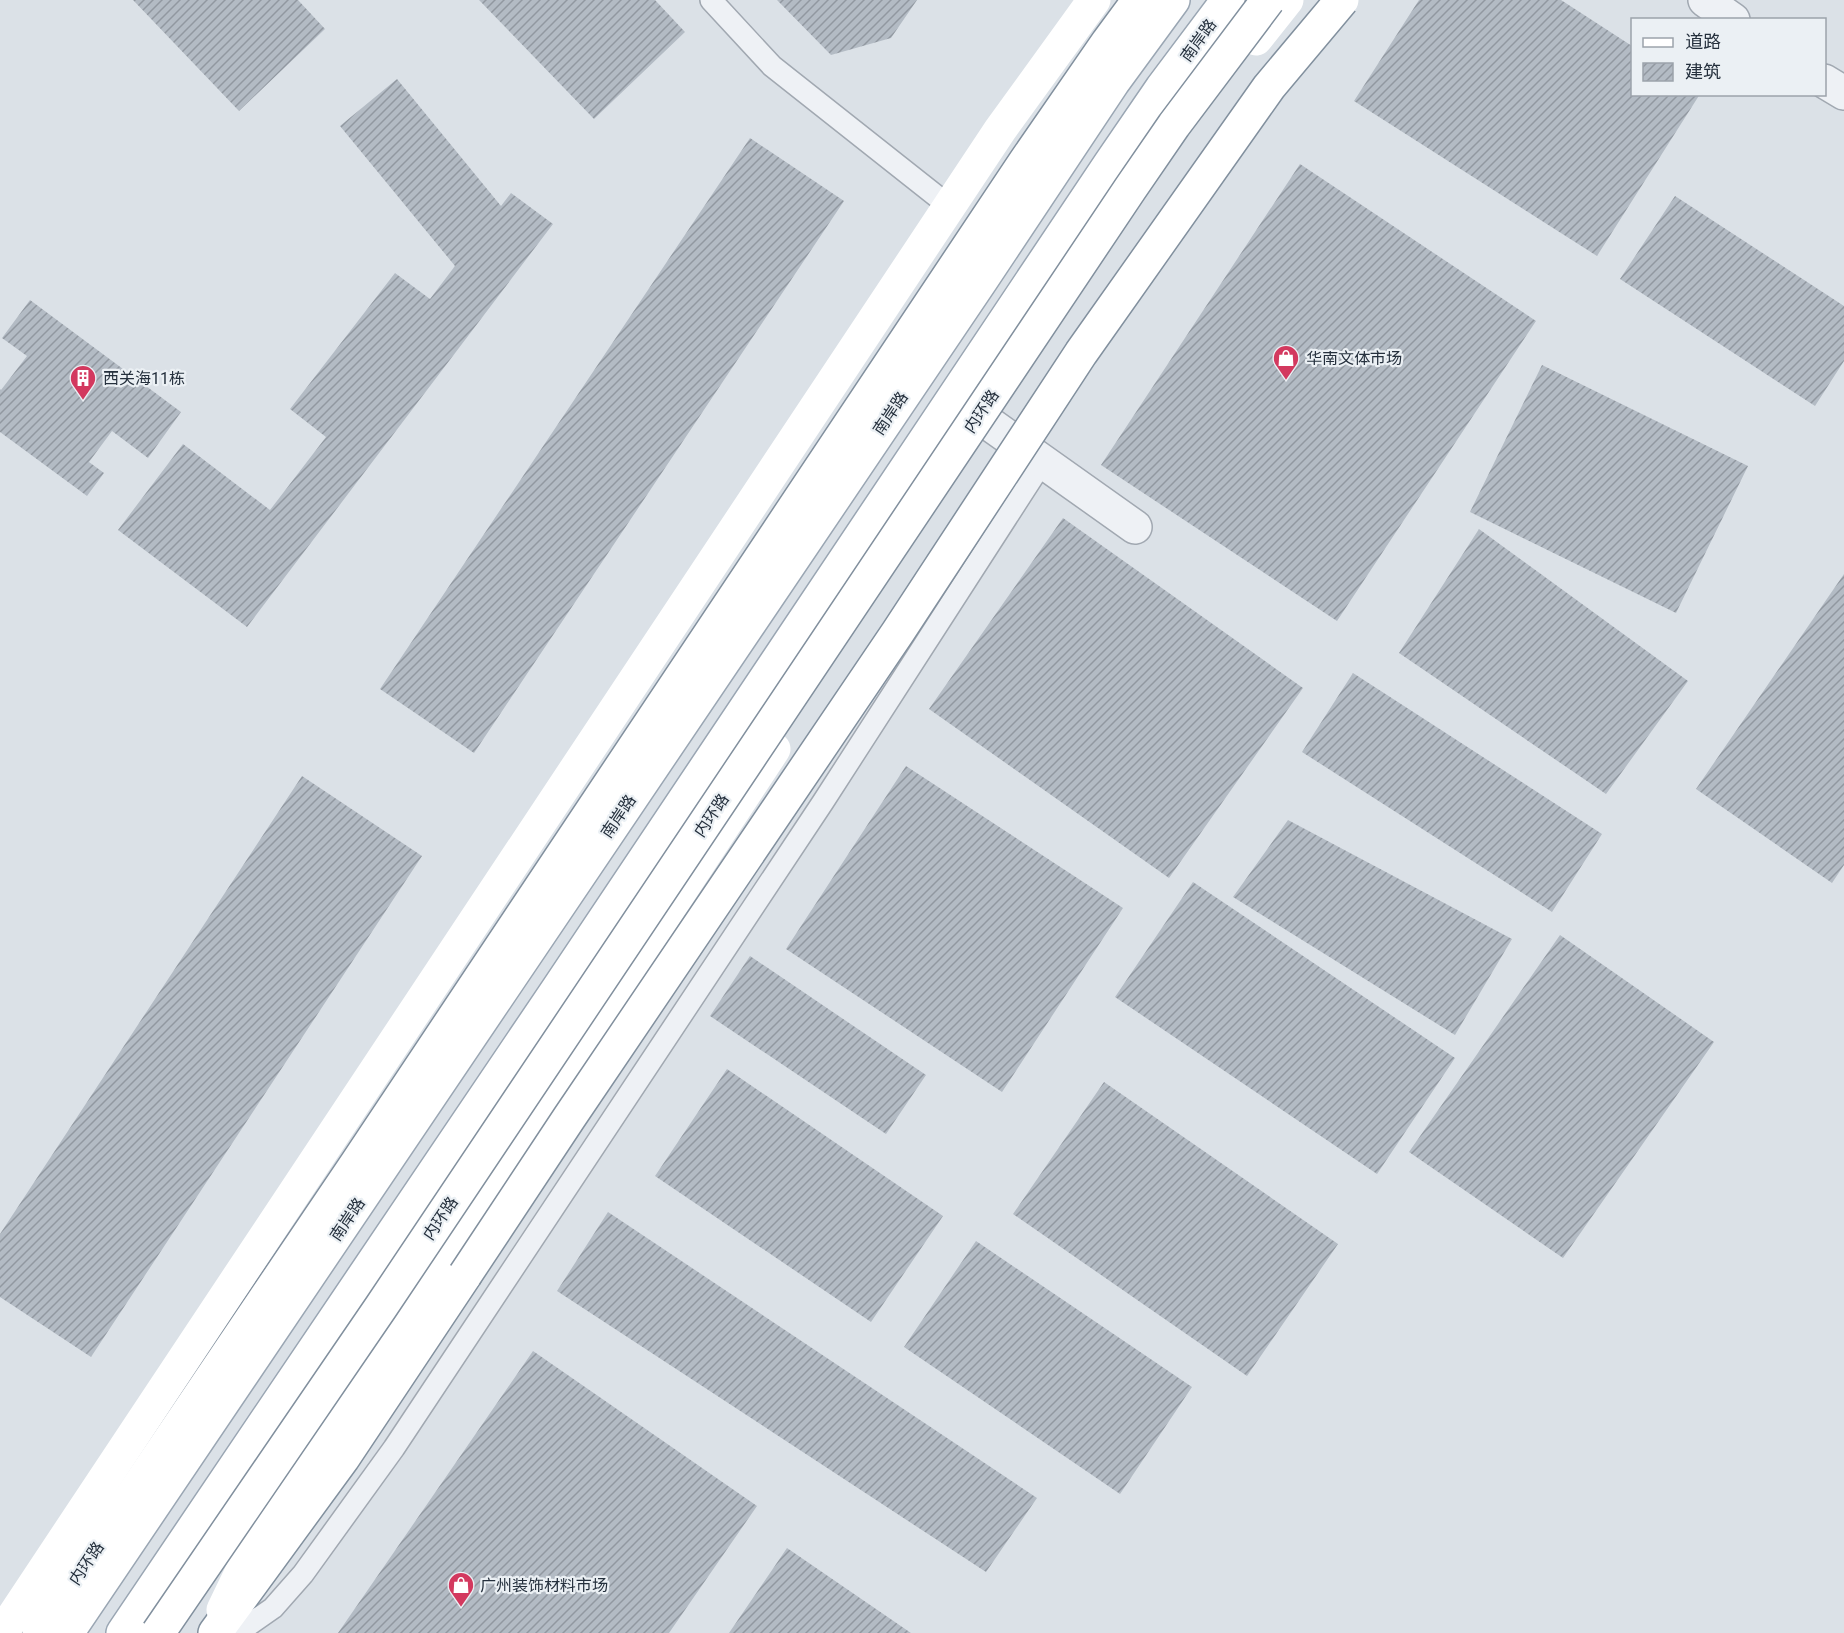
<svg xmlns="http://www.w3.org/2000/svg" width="1844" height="1633" font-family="Roboto,'Noto Sans SC',sans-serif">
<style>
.building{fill:url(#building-hatch)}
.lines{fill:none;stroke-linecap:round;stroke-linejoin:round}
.service-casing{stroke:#a1a8b1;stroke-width:24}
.minor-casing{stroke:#a1a8b1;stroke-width:36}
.primary-casing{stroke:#9aa6b3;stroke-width:36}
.trunk-casing{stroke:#82909e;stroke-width:36}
.service{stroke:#eef1f5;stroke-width:21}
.minor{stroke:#eef1f5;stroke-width:33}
.secondary{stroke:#fff;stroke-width:33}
.primary{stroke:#fff;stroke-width:33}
.trunk{stroke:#fff;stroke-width:33}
.trunk-bridge-casing{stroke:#82909e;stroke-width:36;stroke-linecap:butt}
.trunk-bridge{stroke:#fff;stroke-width:33}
.labels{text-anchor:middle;stroke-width:4.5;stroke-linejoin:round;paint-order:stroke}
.street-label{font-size:16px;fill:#25303d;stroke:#ebf0f4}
.poi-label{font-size:16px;fill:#25303d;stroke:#ebf0f4;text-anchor:start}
</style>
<defs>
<pattern id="building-hatch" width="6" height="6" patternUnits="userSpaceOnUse" patternTransform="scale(1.5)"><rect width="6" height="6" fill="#b3bbc4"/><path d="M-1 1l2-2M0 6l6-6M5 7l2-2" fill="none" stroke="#9198a0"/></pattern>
</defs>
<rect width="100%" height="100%" fill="#dbe1e7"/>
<path class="building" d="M133 0H298L325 29 239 111Z
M479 0H655L685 32 594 119Z
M777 0H917L891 38 831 55Z
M1419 0H1561L1632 46V94H1700L1597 256 1354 101Z
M397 79 501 206 511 193 553 224 247 627 118 530 183 444 270 510 326 437 290 409 395 273 430 299 455 266 340 126Z
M750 138 844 201 474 753 380 689Z
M1300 164 1536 321 1337 621 1101 465Z
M1675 196 1844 306V361L1815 406 1620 279Z
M30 300 181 412 148 458 112 431 89 462 104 473 87 496 0 432V389L1 390 27 356 2 338Z
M1542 365 1748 466 1676 613 1470 512Z
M1063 518 1303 688 1169 878 929 709Z
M1479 529 1688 681 1606 794 1399 653Z
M1844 574V865L1832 883 1696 789Z
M1353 673 1602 834 1552 912 1302 752Z
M906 766 1123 908 1002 1092 786 949Z
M302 776 422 856 91 1357 0 1297V1234Z
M1288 820 1512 939 1455 1035 1233 897Z
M1193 882 1455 1058 1377 1174 1115 997Z
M1560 935 1714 1042 1563 1258 1409 1152Z
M750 956 926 1075 886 1134 710 1016Z
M727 1069 943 1216 871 1322 655 1176Z
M1104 1082 1338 1244 1247 1376 1013 1214Z
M608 1212 1037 1498 986 1572 557 1291Z
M976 1241 1192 1387 1120 1494 904 1347Z
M533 1351 757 1506 669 1633H338Z
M787 1548 911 1633H729Z"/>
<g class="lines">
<g class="service-casing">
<path id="service" d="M711 0 772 66 949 206
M237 1633 273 1608 303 1574 394 1448 823 802 1043 461"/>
</g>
<g class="minor-casing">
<path id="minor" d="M1705 0 1733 20
M1824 81 1844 93
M987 422 1135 527"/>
</g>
<g class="primary-casing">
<path id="primary" d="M67 1633 982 279 1113 82 1173 0
M123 1633 558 989 1110 164 1162 88 1228 0"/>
</g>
<g class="trunk-casing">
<path id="trunk" d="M39 1633 357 1163 1025 162 1108 42 1139 0
M215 1633 343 1458 465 1275"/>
</g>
<use href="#service" class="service"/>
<use href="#minor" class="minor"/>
<path class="secondary" d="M1256 39 1287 0
M223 1610 261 1531 277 1505 774 749
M2 1633 1000 130 1094 0"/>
<use href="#primary" class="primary"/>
<use href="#trunk" class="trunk"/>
<g class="trunk-bridge-casing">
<path id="trunk-bridge" d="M465 1275 569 1118 898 632 1081 353 1269 87 1342 0
M158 1633 381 1307 1130 189 1174 125 1268 0"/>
</g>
<use href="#trunk-bridge" class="trunk-bridge"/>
</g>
<defs>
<g id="shop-pin" transform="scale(1.35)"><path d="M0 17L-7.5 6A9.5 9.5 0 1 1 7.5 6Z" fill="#d3395f" stroke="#ebf0f4"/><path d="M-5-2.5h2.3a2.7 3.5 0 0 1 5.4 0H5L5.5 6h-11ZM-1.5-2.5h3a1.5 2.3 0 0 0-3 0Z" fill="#fff"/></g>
<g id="building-pin" transform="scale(1.35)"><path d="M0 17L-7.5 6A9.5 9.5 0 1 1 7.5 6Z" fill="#d3395f" stroke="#ebf0f4"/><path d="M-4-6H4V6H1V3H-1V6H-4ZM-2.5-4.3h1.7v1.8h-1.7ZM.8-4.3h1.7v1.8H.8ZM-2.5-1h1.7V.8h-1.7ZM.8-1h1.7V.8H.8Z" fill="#fff"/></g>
</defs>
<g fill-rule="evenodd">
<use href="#shop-pin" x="1286" y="358"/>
<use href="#building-pin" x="83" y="378"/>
<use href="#shop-pin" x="461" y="1585"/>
</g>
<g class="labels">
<g class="street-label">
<text transform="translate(1198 40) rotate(-54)" y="6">南岸路</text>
<text transform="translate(981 411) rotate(-56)" y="6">内环路</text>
<text transform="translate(890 413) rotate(-56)" y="6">南岸路</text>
<text transform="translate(711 815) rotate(-56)" y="6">内环路</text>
<text transform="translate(618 816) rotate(-56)" y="6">南岸路</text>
<text transform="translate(440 1218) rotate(-56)" y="6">内环路</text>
<text transform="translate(347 1219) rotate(-56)" y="6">南岸路</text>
<text transform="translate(86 1563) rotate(-56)" y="6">内环路</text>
</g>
<g class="poi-label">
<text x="1306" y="364">华南文体市场</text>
<text x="103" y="384">西关海11栋</text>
<text x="480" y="1591">广州装饰材料市场</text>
</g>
</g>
<rect x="1631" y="18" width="195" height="78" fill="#ebf0f4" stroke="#9ca3ab" stroke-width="1.5"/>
<rect x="1643" y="38" width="30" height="9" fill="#ffffff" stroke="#9ca3ab" stroke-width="1.5"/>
<text x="1685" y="48" font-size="18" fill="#25303d">道路</text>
<rect x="1643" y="63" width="30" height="18" fill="url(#building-hatch)" stroke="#9ca3ab" stroke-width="1.5"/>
<text x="1685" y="78" font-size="18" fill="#25303d">建筑</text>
</svg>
